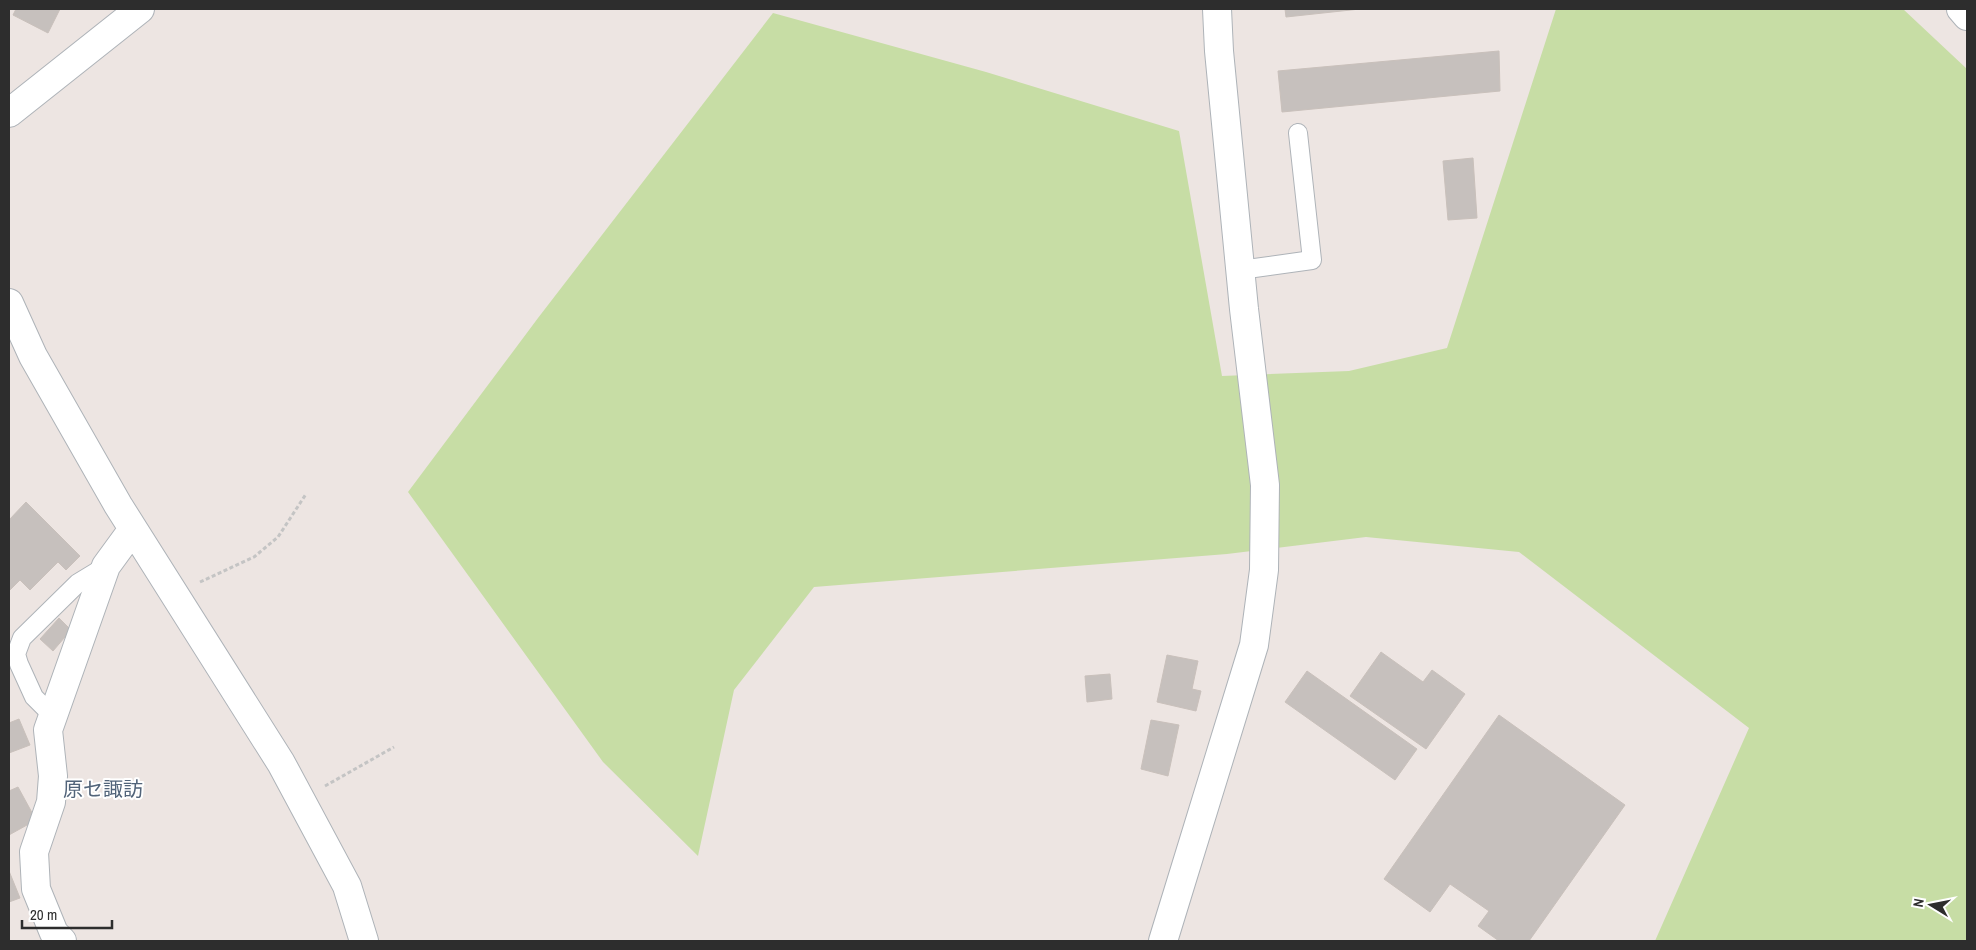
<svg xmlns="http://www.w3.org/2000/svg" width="1976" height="950" font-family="'Archivo Narrow','Noto Sans JP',sans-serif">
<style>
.green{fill:#c7dda5}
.building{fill:#c6c0bd;stroke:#c9c0bb}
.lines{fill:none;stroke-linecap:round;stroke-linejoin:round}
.lane-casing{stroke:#aeb3b8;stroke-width:20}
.street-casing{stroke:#aeb3b8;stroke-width:30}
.secondary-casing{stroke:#aeb3b8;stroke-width:30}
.path{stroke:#c4c4c4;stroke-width:3;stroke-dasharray:4 2.5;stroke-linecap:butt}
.lane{stroke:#fff;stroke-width:18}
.street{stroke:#fff;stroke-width:28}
.secondary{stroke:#fff;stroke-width:28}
.labels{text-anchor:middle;stroke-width:4;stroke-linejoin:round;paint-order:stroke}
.quarter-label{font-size:20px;fill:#52647a;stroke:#fff}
</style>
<rect width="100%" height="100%" fill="#ede5e2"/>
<path class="green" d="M1556 9H1903L1967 69V941H1655L1749 728 1519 552 1366 537 1227 554 814 587 734 690 698 856 603 762 408 492 538 318 773 13 986 72 1179 131 1222 376 1349 371 1447 348Z"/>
<path class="building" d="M16 9H60L48 33 13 15Z
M1285 9H1360L1286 17Z
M1499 51 1500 91 1282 112 1278 71Z
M1473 158 1477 218 1448 220 1443 161Z
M26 502 80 556 66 570 58 562 30 590 20 580 9 591V520Z
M59 618 71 630 53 651 40 639Z
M1381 652 1423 682 1432 670 1465 694 1426 749 1350 696Z
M1167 655 1198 661 1192 689 1201 691 1196 711 1157 702Z
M1307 671 1417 749 1395 780 1285 702Z
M1110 674 1112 699 1087 702 1085 676Z
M1499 715 1625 805 1529 941H1499L1478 926 1489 911 1450 884 1430 912 1384 879Z
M19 719 30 745 9 753V723Z
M1151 720 1179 725 1168 776 1141 769Z
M18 787 36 820 9 835V791Z
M9 871 20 898 9 902Z"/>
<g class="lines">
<g class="lane-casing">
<path id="lane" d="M1240 270 1312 260 1298 133
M53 716 34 697 19 664 16 654 22 638 78 583 106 566"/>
</g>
<g class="street-casing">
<path id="street" d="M1961 9 1967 16
M9 113 140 9
M9 303 33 356 118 505 281 763 347 886 364 941
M62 941 54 933 36 889 34 852 51 802 53 776 48 730 106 566 133 529"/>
</g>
<g class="secondary-casing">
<path id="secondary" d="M1163 941 1254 645 1264 570 1265 485 1244 309 1219 51 1217 9"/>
</g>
<path class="path" d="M200 582 254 557 278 537 306 494
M325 786 394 747"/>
<use href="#lane" class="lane"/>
<use href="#street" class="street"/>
<use href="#secondary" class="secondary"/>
</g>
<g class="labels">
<g class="quarter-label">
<text x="103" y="796">原セ諏訪</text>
</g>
</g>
<rect width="1976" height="950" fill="none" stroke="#2d2d2d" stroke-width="20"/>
<g transform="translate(1931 905) rotate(280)" stroke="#ffffff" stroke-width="4" paint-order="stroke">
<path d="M0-4L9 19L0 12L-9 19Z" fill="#2d2d2d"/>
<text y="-8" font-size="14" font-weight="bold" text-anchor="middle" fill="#2d2d2d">N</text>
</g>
<path d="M22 920v8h90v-8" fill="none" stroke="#2d2d2d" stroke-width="2.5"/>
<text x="30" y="920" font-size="15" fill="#2d2d2d" stroke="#ffffff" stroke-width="4" paint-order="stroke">20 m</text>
</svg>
